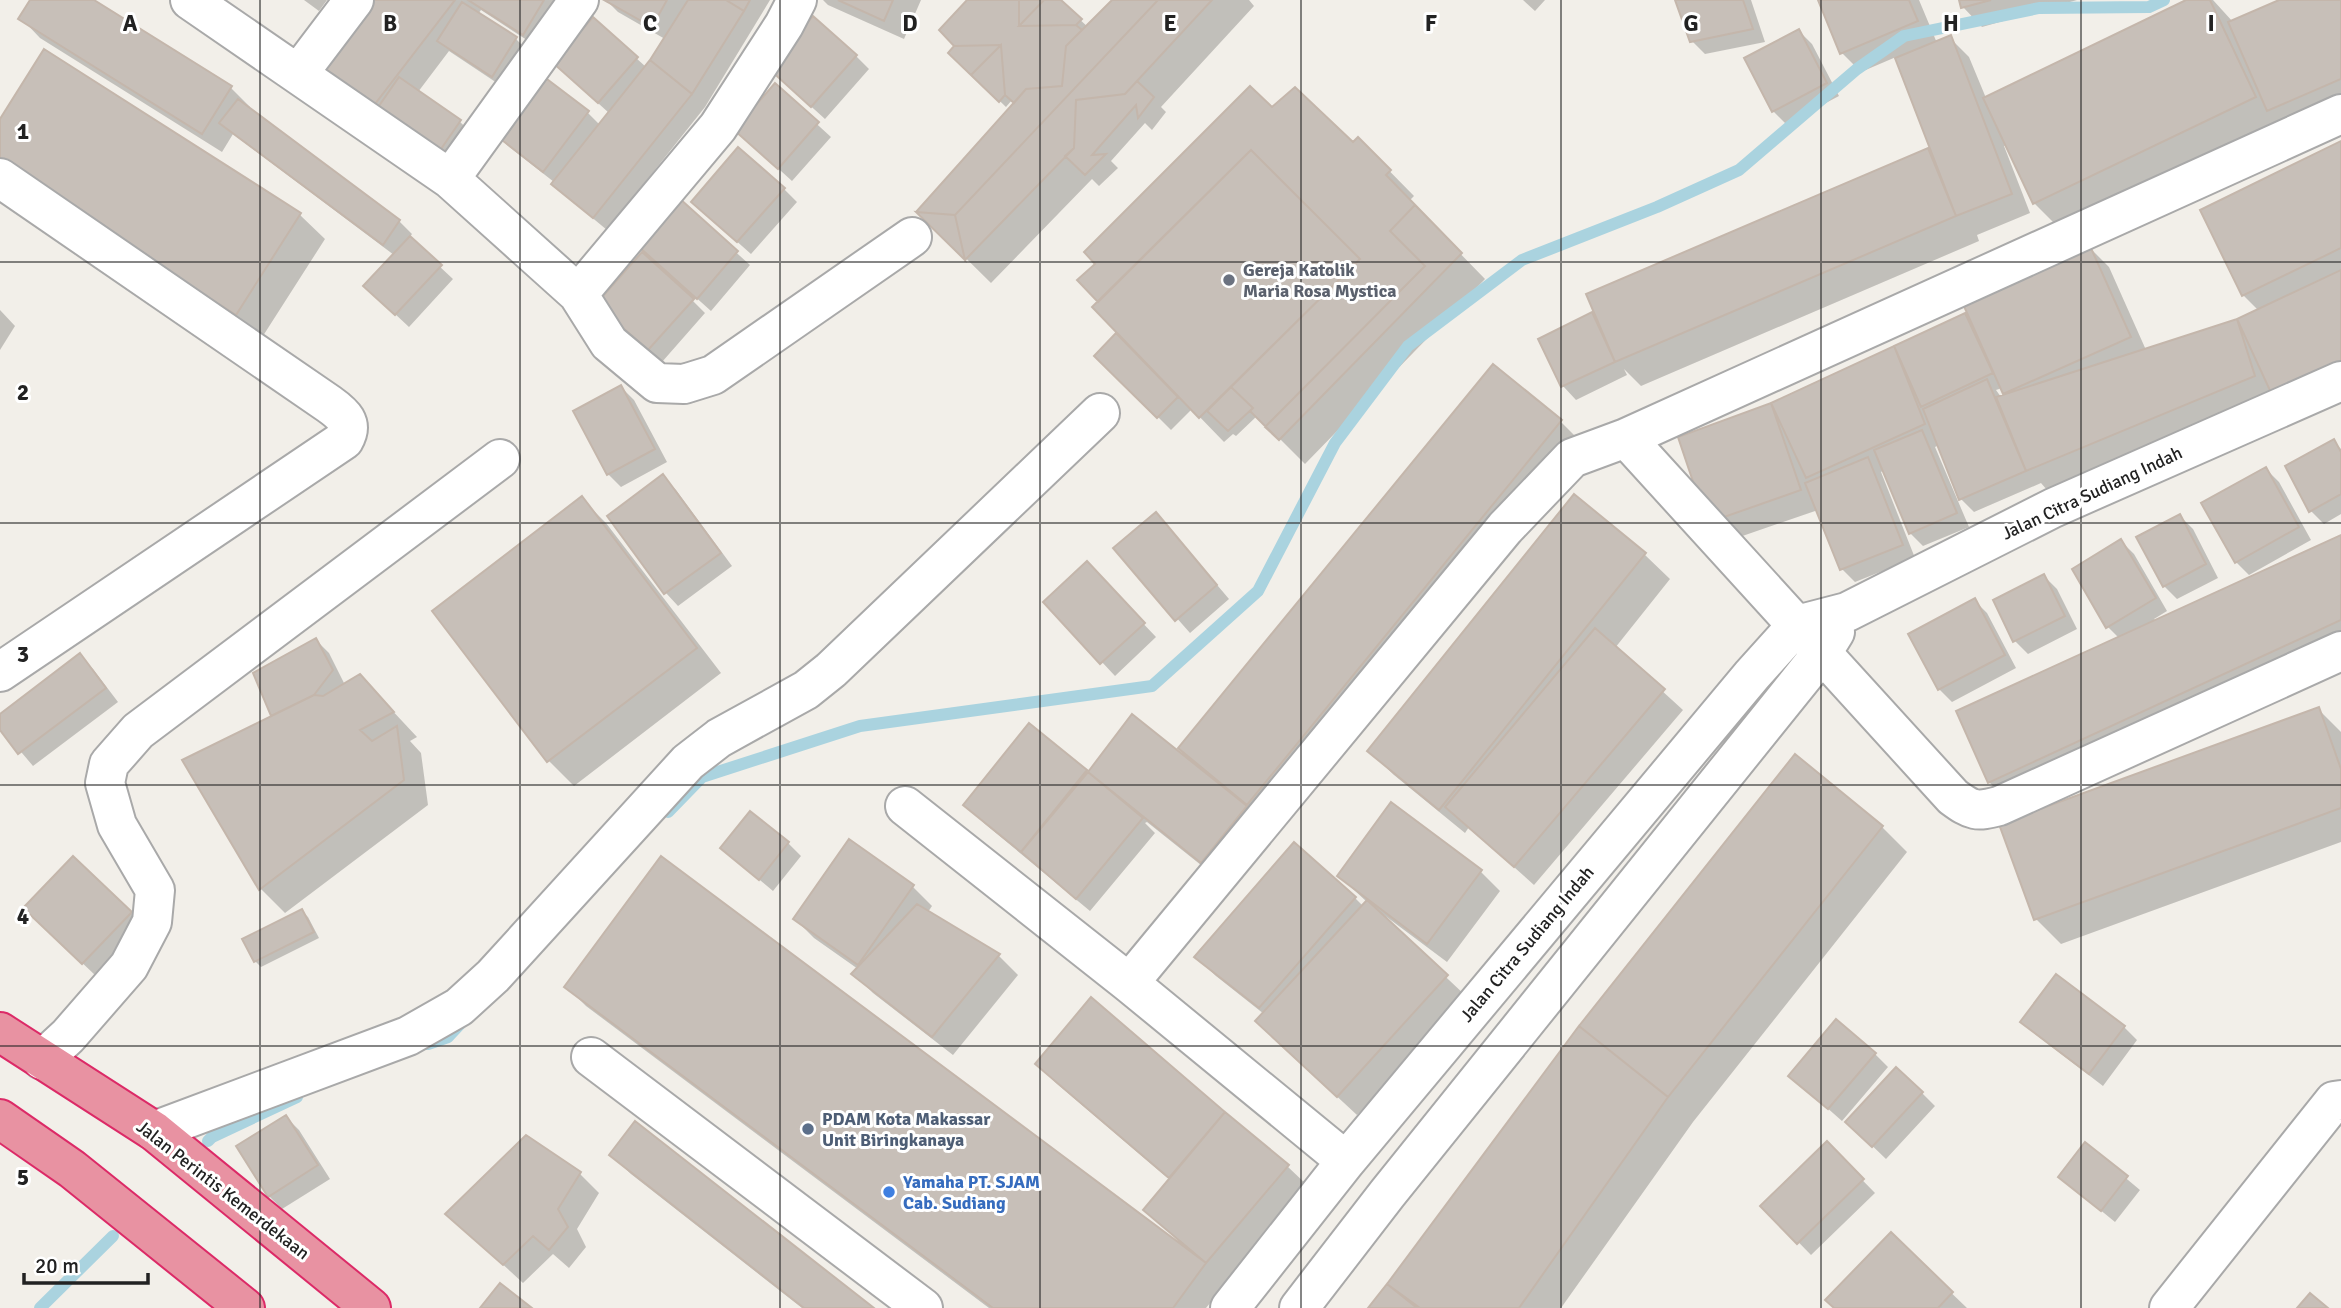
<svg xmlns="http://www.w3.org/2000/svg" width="2341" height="1308" font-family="Signika,sans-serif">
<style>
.shadow{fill:#0003;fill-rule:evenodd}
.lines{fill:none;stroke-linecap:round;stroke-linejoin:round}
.stream{stroke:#aad3df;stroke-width:12}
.building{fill:#c7bfb8;stroke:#c4b6ab;stroke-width:2}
.minor-casing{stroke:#a9a9a9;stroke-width:42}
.highway-casing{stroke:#dc2a67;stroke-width:42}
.minor{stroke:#fff;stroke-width:38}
.highway{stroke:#e892a2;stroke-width:38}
.grid{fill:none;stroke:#222;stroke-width:2;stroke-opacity:0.55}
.worship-dot{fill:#6b7280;stroke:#fff;stroke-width:2.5}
.service-dot{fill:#5c6f8a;stroke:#fff;stroke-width:2.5}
.shop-dot{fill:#3f7fe0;stroke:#fff;stroke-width:2.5}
.labels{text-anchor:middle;stroke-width:6;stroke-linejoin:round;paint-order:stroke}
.worship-label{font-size:18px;font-weight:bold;fill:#5b616d;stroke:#fff;text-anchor:start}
.street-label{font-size:18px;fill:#222;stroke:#fff}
.service-label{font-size:18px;font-weight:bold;fill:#4e5e75;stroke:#fff;text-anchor:start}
.shop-label{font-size:18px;font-weight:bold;fill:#366cbe;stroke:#fff;text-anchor:start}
.grid-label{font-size:23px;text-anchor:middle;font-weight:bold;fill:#222;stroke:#fff;stroke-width:6;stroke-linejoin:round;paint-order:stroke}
</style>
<rect width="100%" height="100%" fill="#f2efe9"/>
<path class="shadow" d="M32 0H91L231 88 250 107 249 109 399 221 412 234 409 238 453 279 409 327 379 299 394 255 233 134 222 152 40 38 21 18Z
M304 0H327L319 11Z
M365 0H565L536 46 481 10 478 14 516 39 529 52 506 89 449 51 418 92 460 122 473 134 447 171 332 86Z
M606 0H770L705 107 607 230 566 196 553 183 554 182 508 146 495 133 587 112 600 125 609 113 568 76 593 19 646 67 665 39 618 12Z
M823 0H921L904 39 828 5Z
M969 0H1058L1088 27 1115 0H1249L1254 6 1161 107 1166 112 1152 130 1145 123 1111 161 1118 168 1099 186 1092 179 991 283 919 212 1016 103 1012 100 1006 107 950 53 956 45Z
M1523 0H1545L1535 11Z
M1677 0H1751L1765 42 1705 54 1692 41Z
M1820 0H1919L1937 43 1950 38 1969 57 1986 98 2190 0H2213L2233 22 2283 0H2341V114L2059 228 2034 203 2007 145 2004 146 2030 213 1977 235 1979 241 1641 386 1624 369 1627 375 1576 400 1563 386 1541 339 1591 315 1601 325 1927 150 1935 158 1896 57 1861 72 1842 53Z
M1960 0H2077L1982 27 1963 7Z
M1799 31 1812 44 1839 96 1786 124 1773 111Z
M856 56 869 69 825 119 783 81Z
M775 86 831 137 792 181 750 143Z
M1272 110 1353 145 1358 139 1414 196 1409 201 1485 279 1305 464 1257 416 1236 436 1233 434 1224 442 1192 409 1171 430 1097 356 1132 351 1134 349Z
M0 122 300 215 325 239 261 339 7 175Z
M2341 143V401L2300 421 2274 395 2047 490 2041 483 1974 512 1961 499 1939 445 1935 447 1969 527 1923 546 1910 533 1884 470 1881 472 1915 558 1855 582 1842 569 1818 510 1728 541 1680 438 1772 405 1965 315 1974 324 2090 248 2109 267 2146 350 2238 321 2259 311 2243 295ZM2002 388 2006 396 2001 397 1996 390Z
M784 189 797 202 751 254 707 215Z
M679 201 750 265 711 311 653 259Z
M692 300 705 313 662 362 612 317Z
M0 310 15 326 0 350Z
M621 387 634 400 667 462 621 487 608 474Z
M1560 421 1585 446 1221 881 1147 822 1145 823 1155 833 1090 911 985 824 966 805 1086 771 1088 774 1133 717 1199 770 1200 768 1181 748Z
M2334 442 2341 449V514L2324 524 2311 511Z
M2266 469 2279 482 2311 540 2249 575 2236 562Z
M663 477 676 490 732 566 678 606 666 593 609 517Z
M1574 497 1645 555 1670 579 1615 648 1683 710 1534 885 1469 827 1465 833 1394 775 1369 751Z
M581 498 606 523 721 673 574 786 549 761 435 612Z
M2180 516 2193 529 2218 578 2177 599 2164 586Z
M1168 527 1229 599 1190 633 1115 548Z
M2341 536V656L2014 807 1989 782 2119 638 2108 627 2121 541 2134 554 2167 611 2154 619 2156 621Z
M2044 576 2057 589 2077 629 2028 654 2015 641Z
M1099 577 1156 637 1115 676 1046 602Z
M1974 600 1987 613 2016 668 1952 702 1939 689Z
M316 640 329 653 345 685 360 676 417 737 410 741 421 753 428 805 285 913 260 888 274 717 255 674Z
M80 656 93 669 118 702 33 766 0 727V716Z
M2318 709 2341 732V842L2061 944 2036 919Z
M1795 757 1882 827 1907 852 1693 1122 1561 1308H1370Z
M1392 805 1481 872 1500 891 1447 962 1384 915 1382 917 1466 996 1357 1115 1276 1040 1264 1014 1216 976 1196 957 1355 898 1363 906 1367 902 1339 876Z
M850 841 913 887 932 906 928 912 998 955 1018 975 953 1055 873 993 854 974 858 969 814 938 795 919Z
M788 843 801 856 773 891 722 848Z
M302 911 308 917 319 938 261 967 255 961Z
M131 913 143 926 96 976 38 921Z
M2056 976 2124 1027 2137 1040 2103 1086 2035 1034 2022 1022Z
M567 987 1182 1248 1184 1246 1146 1210 1170 1180 1056 1083 1037 1064 1091 1000 1287 1166 1307 1185 1206 1308H989L586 1006Z
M1875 1054 1888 1067 1842 1121 1791 1076Z
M1922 1093 1935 1106 1886 1159 1861 1135Z
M286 1117 299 1130 330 1179 282 1209 269 1196Z
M1827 1144 1875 1193 1811 1255 1763 1206Z
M2085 1144 2140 1190 2115 1222 2060 1177Z
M611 1155 871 1308H802L631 1174Z
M580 1174 599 1193 577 1229 586 1247 569 1268 553 1254 523 1283 448 1214Z
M1891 1235 1967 1308H1836Z"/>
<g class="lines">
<path class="stream" d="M668 812 702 777 860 726 1152 686 1258 591 1335 443 1408 346 1522 260 1657 207 1739 170 1857 69 1904 36 2039 8 2149 7 2164 0
M428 1044 448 1037 462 1022
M208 1141 212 1137 297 1097
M40 1308 113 1236"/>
</g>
<path class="building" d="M30 0H94L232 86 202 134 18 19Z
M362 0H455L368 113 310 67Z
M468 0H544L523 35Z
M604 0H667L652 27Z
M688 0H726L744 11 692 94 650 60Z
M726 0H750L744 11Z
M838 0H893L884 21Z
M967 0H1019V26L1076 25 1082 30 1066 46 1062 86 1026 89 1014 103 1005 95 1001 45 954 46 939 30Z
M1019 0H1061L1082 19 1076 25 1019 26Z
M1044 0H1061L1082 19 1076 25 1019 26Z
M1112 0H1212L1125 94 1076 100 1074 148 965 260 916 212 1026 89 1062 86 1066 46Z
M1158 0H1212L1125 94 1076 100 1074 148 965 260 955 215Z
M1675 0H1743L1753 29 1690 42Z
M1818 0H1909L1918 21 1840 54Z
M1959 0H1991L1961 8Z
M2186 0H2210L2256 97 2033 204 1983 98Z
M2279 0H2341V79L2267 111 2228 22Z
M462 2 517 37 492 77 437 41Z
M813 16 857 55 811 107 768 68Z
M593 17 638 57 598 103 553 63Z
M1799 29 1827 83 1772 112 1744 58Z
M1951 35 2012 194 1956 216 1895 58Z
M1001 45 1005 95 999 102 948 53 954 46Z
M1001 45 1005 95 999 102 971 75Z
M44 49 301 213 236 315 0 164V119Z
M650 60 692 94 593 218 551 184Z
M539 73 589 111 543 172 493 133Z
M399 77 461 120 434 159 372 116Z
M1137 81 1154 97 1138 118 1136 105 1092 155 1106 154 1085 175 1065 156 1074 148 1076 100 1125 94Z
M775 83 819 122 778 169 734 130Z
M1250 86 1272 107 1295 87 1353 142 1358 137 1391 170 1386 175 1462 253 1279 440 1250 411 1253 408 1231 387 1360 259 1251 150 1098 302 1077 280 1095 264 1084 252Z
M238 99 400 220 383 245 219 123Z
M2341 141V248L2242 296 2200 210Z
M738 147 785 188 737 242 691 202Z
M1928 148 1956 216 1615 362 1586 294Z
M1251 150 1360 259 1199 418 1092 307Z
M679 198 738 251 697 299 638 246Z
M1415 205 1462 253 1279 440 1265 427 1425 266 1390 231Z
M916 212 955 215 965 260Z
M410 236 442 265 395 315 363 286Z
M2090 246 2131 337 2003 394 1963 304Z
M642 252 694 299 648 350 596 304Z
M2341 270V365L2273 397 2237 319Z
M1592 312 1615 362 1561 387 1538 339Z
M1965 313 1993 373 1921 407 1894 346Z
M2237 319 2255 376 2026 471 1996 397Z
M1116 333 1178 397 1157 418 1094 356Z
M1894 346 1925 424 1806 478 1771 403Z
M1493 364 1562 420 1247 805 1178 748Z
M1987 379 2026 471 1959 500 1923 409Z
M621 385 655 449 607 475 573 411Z
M1231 387 1253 408 1228 431 1207 411Z
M1771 403 1801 490 1707 523 1678 437Z
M1922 430 1957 513 1909 534 1874 450Z
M2334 439 2341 452V494L2309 512 2285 466Z
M1868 457 1903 545 1840 570 1805 483Z
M2266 467 2299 527 2235 563 2201 503Z
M663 474 721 553 664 594 607 516Z
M1574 494 1646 553 1439 810 1367 751Z
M582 496 697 648 547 762 432 611Z
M1156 512 1217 585 1175 621 1113 548Z
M2180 514 2206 564 2163 587 2136 537Z
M2341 535V620L1988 783 1956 711Z
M2121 539 2156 598 2106 628 2072 569Z
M1087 561 1145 623 1100 664 1043 602Z
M2044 574 2065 616 2013 642 1993 600Z
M1975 598 2005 655 1938 690 1908 634Z
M1595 628 1665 689 1514 867 1445 807Z
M316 638 333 670 314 695 271 716 253 673Z
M80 653 106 688 18 754 0 730V714Z
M360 674 394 712 360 730 372 741 397 726 404 780 259 890 182 760 314 695 323 696Z
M2319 707 2341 769V808L2034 920 1999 824Z
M1132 714 1247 806 1201 863 1088 772Z
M1029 723 1087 770 1021 852 963 805Z
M1795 754 1883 826 1668 1097 1579 1026Z
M1088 772 1143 818 1076 899 1021 852Z
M1391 802 1482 870 1427 944 1337 876Z
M750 811 789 842 759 880 720 848Z
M849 839 914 885 858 965 793 919Z
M1294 842 1356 897 1259 1008 1194 957Z
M73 856 132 912 82 964 23 908Z
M661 856 1206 1263 1173 1308H993L564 987Z
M1367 900 1448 975 1337 1097 1255 1021Z
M917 904 1000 954 932 1037 851 974Z
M302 909 314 932 254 962 242 939Z
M2056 974 2125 1026 2089 1074 2020 1022Z
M1091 997 1225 1112 1169 1178 1035 1064Z
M1836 1019 1876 1053 1828 1109 1788 1076Z
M1579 1026 1668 1097 1519 1308H1420L1387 1284Z
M1896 1067 1923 1092 1872 1147 1845 1122Z
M1225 1112 1289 1165 1206 1263 1143 1210Z
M286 1115 318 1165 268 1197 236 1146Z
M635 1121 874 1308H804L609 1155Z
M526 1135 581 1172 558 1209 568 1227 549 1250 533 1236 503 1265 445 1214Z
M1827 1141 1864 1179 1797 1244 1760 1206Z
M2085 1142 2128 1176 2101 1211 2058 1177Z
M1891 1232 1953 1292 1938 1308H1834L1825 1300Z
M500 1283 532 1308H480Z
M1387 1284 1417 1308H1368Z
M2310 1293 2328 1308H2297Z"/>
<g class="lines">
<g class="minor-casing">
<path id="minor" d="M190 0 450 179 578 294 609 343 657 383 684 384 713 375 912 237
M298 74 354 0
M0 178 329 404C343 414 354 423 344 440L0 672
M450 179 579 0
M578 294 718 127 784 25 797 0
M1626 438 2341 114
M905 806 1129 983 1346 1161
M1129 983 1505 528 1572 458 1626 438 1953 797C1972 811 1976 812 1999 806L2341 651
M591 1057 923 1308
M42 1060 68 1036 129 966 152 922 155 890 117 825 105 783 109 764 138 731 500 459
M154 1131 408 1036 459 1007 493 976 688 762 719 738 806 690 831 670 1100 413
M1230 1308 1346 1161 1752 675 1797 625 1847 612 2053 508 2341 381
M1299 1308 1387 1194 1822 653 1835 632
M2169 1308 2334 1101 2341 1100"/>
</g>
<g class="highway-casing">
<path id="highway" d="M0 1032 154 1131 371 1308
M0 1119 72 1169 245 1308"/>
</g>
<use href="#minor" class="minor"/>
<use href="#highway" class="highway"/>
</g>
<path class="grid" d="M260 0V1308M520 0V1308M780 0V1308M1040 0V1308M1301 0V1308M1561 0V1308M1821 0V1308M2081 0V1308M0 262H2341M0 523H2341M0 785H2341M0 1046H2341"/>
<circle class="worship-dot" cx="1229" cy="280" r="7"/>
<circle class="service-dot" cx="808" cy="1129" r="7"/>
<circle class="shop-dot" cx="889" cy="1192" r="7"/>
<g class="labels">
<g class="worship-label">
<text x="1243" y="276">Gereja Katolik<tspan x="1243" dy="21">Maria Rosa Mystica</tspan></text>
</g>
<g class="street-label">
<text transform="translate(2092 493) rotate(-25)" y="6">Jalan Citra Sudiang Indah</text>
<text transform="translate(1527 944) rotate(-50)" y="6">Jalan Citra Sudiang Indah</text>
<text transform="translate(223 1190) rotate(38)" y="6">Jalan Perintis Kemerdekaan</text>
</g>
<g class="service-label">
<text x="822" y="1125">PDAM Kota Makassar<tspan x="822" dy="21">Unit Biringkanaya</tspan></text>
</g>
<g class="shop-label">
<text x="903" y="1188">Yamaha PT. SJAM<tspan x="903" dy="21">Cab. Sudiang</tspan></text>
</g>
</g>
<g class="grid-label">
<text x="130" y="31">A</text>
<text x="390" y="31">B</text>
<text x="650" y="31">C</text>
<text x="910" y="31">D</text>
<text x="1170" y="31">E</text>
<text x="1431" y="31">F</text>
<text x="1691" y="31">G</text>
<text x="1951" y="31">H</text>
<text x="2211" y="31">I</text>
<text x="23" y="139">1</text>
<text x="23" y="400">2</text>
<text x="23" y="662">3</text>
<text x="23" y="924">4</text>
<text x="23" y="1185">5</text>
</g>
<path d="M24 1273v10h124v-10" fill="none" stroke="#222222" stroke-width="3.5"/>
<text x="35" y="1273" font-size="21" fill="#222222" stroke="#ffffff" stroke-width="5" paint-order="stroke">20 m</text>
</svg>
